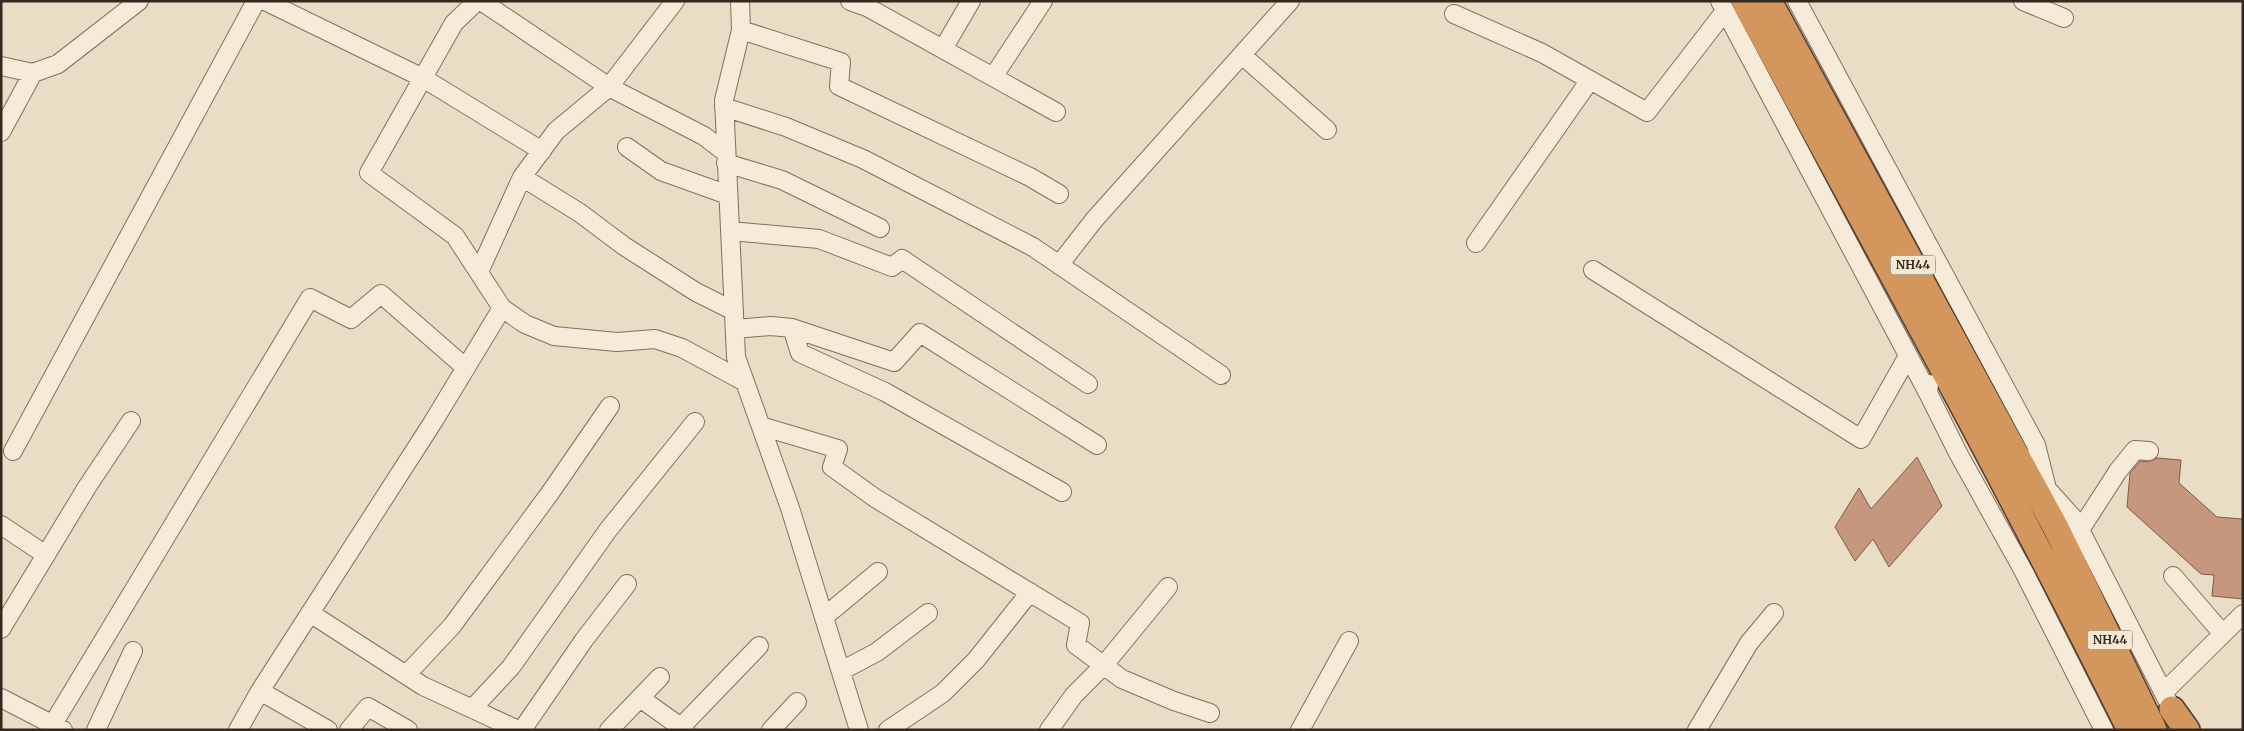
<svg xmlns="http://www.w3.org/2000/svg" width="2244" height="731" font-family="Merriweather,serif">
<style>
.building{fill:#c5977e;stroke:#815945}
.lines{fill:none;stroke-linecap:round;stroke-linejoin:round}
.minor-casing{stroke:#846f5d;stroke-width:20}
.highway-casing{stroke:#523e31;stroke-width:28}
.minor{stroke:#f6ebd8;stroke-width:18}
.highway{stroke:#d3975d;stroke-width:25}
.labels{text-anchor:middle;stroke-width:4.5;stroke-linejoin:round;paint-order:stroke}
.shield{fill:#f2e8d4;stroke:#6e6255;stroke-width:1}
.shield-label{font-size:12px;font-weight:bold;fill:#35291f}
</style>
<rect width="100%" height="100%" fill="#eaddc5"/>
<path class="building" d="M1917 457 1942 506 1889 567 1873 539 1855 561 1835 527 1859 488 1871 509Z
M2157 458 2181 460 2179 483 2217 517 2243 519V599L2212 596 2214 575 2201 574 2127 507 2130 473 2140 461 2149 462Z"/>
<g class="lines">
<g class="minor-casing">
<path id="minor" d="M265 1 423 78 542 151
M481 1 609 87 704 136 725 152
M740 1 741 30 724 100 736 357 790 508 859 730
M850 1 867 7 1056 112
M1720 1 1928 393
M1797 1 2036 445 2052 509
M2023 1 2064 18
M1454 14 1542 53 1647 112 1725 11
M741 30 841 62 839 86 1030 177 1059 194
M943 49 971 1
M1242 55 1327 130
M1 66 33 73 58 64 139 1
M993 77 1043 1
M724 107 786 127 863 159 1033 247 1221 375
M1 132 33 73
M627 147 661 171 728 195
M726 163 782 180 880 228
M522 177 580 213 624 246 696 292 734 311
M730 231 819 239 892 267 902 259 1088 384
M1476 243 1590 80
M1059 265 1094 220 1290 1
M1593 270 1861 439 1908 356
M479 272 522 177 556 131 609 87 675 1
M502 308 525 324 554 336 617 342 655 339 682 348 745 382
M792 328 800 353 885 392 1062 492
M735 329 771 326 792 328 894 362 920 333 1097 445
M1929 384 1928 393 1958 453 2024 572 2104 730
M761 426 838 449 832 467 875 498 1080 623 1076 645 1122 679 1174 701 1210 713
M13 451 256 1
M2048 490 2075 520 2177 719
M1 525 46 555
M2080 530 2118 471 2135 450 2149 451
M2173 576 2223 634
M310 613 423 686 518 730
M824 617 878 572
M1 629 87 487 131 421
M841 671 877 652 928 613
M406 675 452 626 550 493 610 406
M260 691 328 730
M2164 692 2243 614
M1 698 63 730
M640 698 685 730
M472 709 511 667 608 530 695 422
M53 724 310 298 351 319 381 294 466 368
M681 727 759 646
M96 730 133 651
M238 730 260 691 433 422 502 308 455 236 369 173 454 23 477 1
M349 730 368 707 408 730
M522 730 584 640 627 584
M609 730 660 677
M771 730 797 702
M888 730 943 693 976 660 1030 592
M1049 730 1074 695 1104 665 1168 587
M1300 730 1349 641
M1697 730 1749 643 1774 613"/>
</g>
<g class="highway-casing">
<path id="highway" d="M1744 1C1875 243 2008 484 2130 730
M1769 1 2056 528 2154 730
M2172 709 2187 730"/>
</g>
<use href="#minor" class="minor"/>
<use href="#highway" class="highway"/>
</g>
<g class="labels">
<g class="shield">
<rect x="1890.5" y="255.5" width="45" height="19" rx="4"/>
<rect x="2087.5" y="630.5" width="45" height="19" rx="4"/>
</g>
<g class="shield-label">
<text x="1913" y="269">NH44</text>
<text x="2110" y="644">NH44</text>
</g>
</g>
<rect width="2244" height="731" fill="none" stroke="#35291f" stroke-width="5"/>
</svg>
